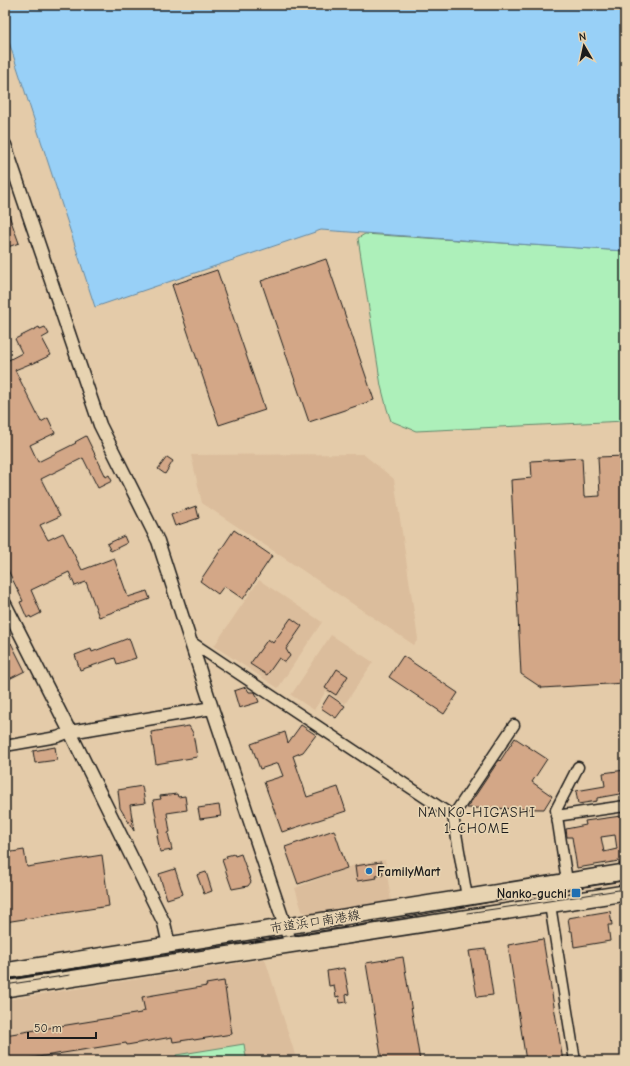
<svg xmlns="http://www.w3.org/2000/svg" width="630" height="1066" font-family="'Comic Neue','Klee One',sans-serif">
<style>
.built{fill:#dbbd9c}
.green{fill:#adf0ba;stroke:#64866b}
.water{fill:#98d0f7;stroke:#66889f}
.building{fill:#d3a787;stroke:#1c1c1c;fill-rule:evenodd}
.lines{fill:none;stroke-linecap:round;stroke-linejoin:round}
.minor-casing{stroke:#1c1c1c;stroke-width:13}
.tertiary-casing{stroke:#1c1c1c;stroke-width:15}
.primary-casing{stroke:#1c1c1c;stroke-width:18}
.minor{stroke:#e7d3b1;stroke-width:10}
.tertiary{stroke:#e7d3b1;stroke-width:12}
.primary{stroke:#e7d3b1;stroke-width:15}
.tram{stroke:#1c1c1c;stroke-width:1}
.poi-dot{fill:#1f6fb2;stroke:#e7d3b1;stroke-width:1.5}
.labels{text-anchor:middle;stroke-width:3.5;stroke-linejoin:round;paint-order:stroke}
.poi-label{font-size:13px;font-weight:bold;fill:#1c1c1c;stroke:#e7d3b1;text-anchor:start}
.street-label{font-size:13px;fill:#1c1c1c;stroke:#e7d3b1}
.neighbourhood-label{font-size:14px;letter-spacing:1px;fill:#1c1c1c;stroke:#e7d3b1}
</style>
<rect width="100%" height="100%" fill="#e4cba9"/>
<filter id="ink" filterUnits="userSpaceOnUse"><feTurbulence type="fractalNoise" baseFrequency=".025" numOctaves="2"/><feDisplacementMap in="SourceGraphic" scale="8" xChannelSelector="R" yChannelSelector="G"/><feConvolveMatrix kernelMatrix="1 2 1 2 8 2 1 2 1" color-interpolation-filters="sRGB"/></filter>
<g filter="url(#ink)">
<path class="built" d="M363 454 394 479 418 639 414 645 202 503 191 455Z
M259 580 322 622 278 688 214 646Z
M331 635 373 662 345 704 326 691 314 710 291 695Z
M385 860 391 901 308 914 302 911 295 888 357 864Z
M265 959 297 1061H5V1000Z"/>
<path class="green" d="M365 234 532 245 625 251V421L416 431 391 421 387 409 381 386 358 238Z
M244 1044 246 1057 257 1061H177L176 1055Z"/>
<path class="water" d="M5 5H625V251L532 245 321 230 95 307 5 30Z"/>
<path class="building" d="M5 207H6L19 243 5 248Z
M326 259 374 400 309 422 261 281Z
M217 270 265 410 219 425 172 285Z
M39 327 40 329 45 327 49 334 42 338 51 355 32 364V363L15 370 41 422 48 418 55 433 30 445 38 462 76 443 75 442 86 436 106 477 109 475 112 481 98 488 83 458 41 479 60 516 40 525 48 540 63 533 82 570 114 558 128 597 147 591 150 599 99 617 86 582 75 586 69 572 31 590 41 613 31 618 30 616 27 618 20 602 23 601 5 564V362L22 353 15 339Z
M625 456V683L542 688 521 674 511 480 532 478 531 461 582 458 584 497 600 496 598 457Z
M167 457 173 461 165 474 158 469Z
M196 506 199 518 175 526 171 515Z
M234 530 272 556 243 599 224 586 218 594 200 581Z
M124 536 127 543 111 551 107 544Z
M291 618 302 626 286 649 290 656 285 662 279 658 267 675 250 664 268 639 273 643Z
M129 638 136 658 117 664 115 658 80 670 75 655 91 649 92 652Z
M11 643 25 671 5 681V646Z
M403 656 458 693 444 714 389 677Z
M337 669 348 676 336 695 325 688Z
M246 687 249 692H255L259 702 239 708 234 691Z
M329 695 345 706 336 718 321 708Z
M301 725 316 735 303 752 293 756 307 797 338 787 346 811 282 832 264 782 283 776 278 763 260 769 251 744 285 732 288 743Z
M189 726 193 733 197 757 156 764 151 732Z
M515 738 547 759 532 782 552 796 544 809 467 808 499 760 500 761Z
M55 747 57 760 35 763 33 751Z
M625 770V793L597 798V801L578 804 576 791 605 786 603 773Z
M142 786 145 803 130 805 134 831 120 808 118 790Z
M177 794 178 797 185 796 187 810 167 813 170 832 168 833 172 850 160 852 157 835 159 834 153 800 161 799 160 796Z
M219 805 221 816 200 819 198 808Z
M621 816 625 842V863L619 864V861L577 868 572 837H567L566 829 586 825 585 821ZM615 835 617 849 604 852 601 837Z
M334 830 347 868 298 884 285 847Z
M24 850 27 867 102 855 109 906 5 922V870L8 869 6 853Z
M234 854 235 856 241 854 251 882 248 886 232 889 222 860 227 858 226 856Z
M381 862 383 875 376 876 377 878 357 881 355 866Z
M175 869 183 894 167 899 159 874Z
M206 872 212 891 204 894 197 875Z
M610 911 612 925H608L610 941 574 947 572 931H570L568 918Z
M543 939 563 1061H526L508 945Z
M486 949 493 995 477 997 469 951Z
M403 957 420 1061H382L366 963Z
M344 968 349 994 346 995 347 1002 340 1003 339 996 336 997 334 985 329 986 327 971Z
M224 981 232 1034 194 1040 193 1039 173 1042 172 1037 127 1045 126 1043 13 1061H5V1035L141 1013V1012L145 1011 142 997 207 986 206 984Z"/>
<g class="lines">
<g class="minor-casing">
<path id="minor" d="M191 642 453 816 467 897
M5 746 57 737 70 732
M453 816 514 725
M556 816 625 806
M567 881 556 810 578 767
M550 905 575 1061"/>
</g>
<g class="tertiary-casing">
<path id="tertiary" d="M5 145 100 425 158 541 212 708 291 944
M5 604 70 732 164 923 169 945
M70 732 212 708"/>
</g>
<g class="primary-casing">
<path id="primary" d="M5 971 625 872
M5 989 625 893"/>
</g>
<use href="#minor" class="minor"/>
<use href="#tertiary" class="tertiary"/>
<use href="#primary" class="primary"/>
<path class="tram" d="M467 913 536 903 625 889
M5 979 353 926 448 910 535 894 625 880
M5 985 70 975"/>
</g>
</g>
<g class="poi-dot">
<circle cx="369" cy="871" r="4"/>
<rect x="571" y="888" width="10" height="10" rx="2"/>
</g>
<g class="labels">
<g class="poi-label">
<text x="377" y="876">FamilyMart</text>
<text x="567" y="898" text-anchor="end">Nanko-guchi</text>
</g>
<g class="street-label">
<text transform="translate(315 921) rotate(-9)" y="5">市道浜口南港線</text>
</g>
<g class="neighbourhood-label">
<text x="477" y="817">NANKO-HIGASHI<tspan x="477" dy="16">1-CHOME</tspan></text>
</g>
</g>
<rect width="630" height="1066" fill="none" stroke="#e7d3b1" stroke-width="20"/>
<rect x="10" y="10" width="610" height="1046" fill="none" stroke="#1c1c1c" stroke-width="1.5" filter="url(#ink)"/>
<g transform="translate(584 46) rotate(351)" stroke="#e7d3b1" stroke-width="3" paint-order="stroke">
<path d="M0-3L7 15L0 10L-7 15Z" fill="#1c1c1c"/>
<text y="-6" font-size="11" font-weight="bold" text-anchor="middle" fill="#1c1c1c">N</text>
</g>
<path d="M28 1032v6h68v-6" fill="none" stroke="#1c1c1c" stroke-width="2"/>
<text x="34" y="1032" font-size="12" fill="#1c1c1c" stroke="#e7d3b1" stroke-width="3" paint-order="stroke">50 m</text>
</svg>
